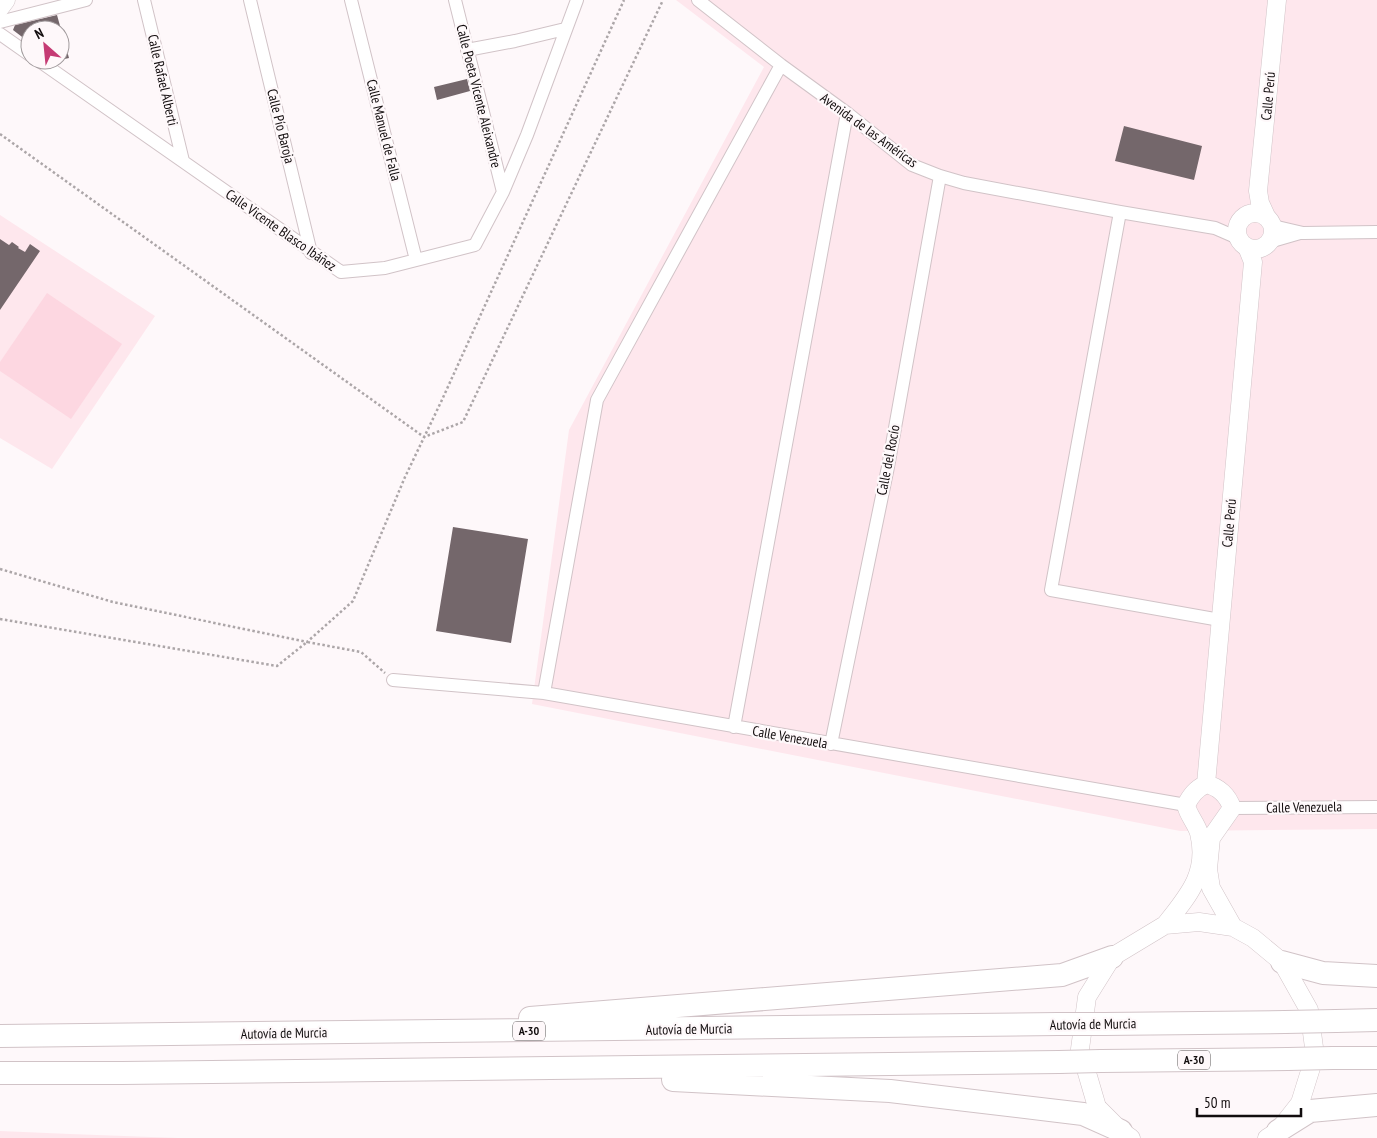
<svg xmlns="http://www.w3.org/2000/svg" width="1377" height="1138" font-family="'PT Sans Narrow',sans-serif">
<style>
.built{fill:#fee7ed}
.green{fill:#fdd7e1}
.building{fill:#74676b}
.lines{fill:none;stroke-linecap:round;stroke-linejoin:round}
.street-casing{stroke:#d1c3c7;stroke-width:14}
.secondary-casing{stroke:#d1c3c7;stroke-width:19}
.highway-casing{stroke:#d1c3c7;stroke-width:24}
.path{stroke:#aca6a8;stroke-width:2.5;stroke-dasharray:2.5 2.5;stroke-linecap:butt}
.street{stroke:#fff;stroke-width:12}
.secondary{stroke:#fff;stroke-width:18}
.highway{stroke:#fff;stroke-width:22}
.highway-bridge-casing{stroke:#d1c3c7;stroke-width:24;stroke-linecap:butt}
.highway-bridge{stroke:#fff;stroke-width:22}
.labels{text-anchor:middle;stroke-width:4.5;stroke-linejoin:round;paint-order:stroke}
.shield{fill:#fef8fa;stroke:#595455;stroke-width:1}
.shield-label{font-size:12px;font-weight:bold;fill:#120d0e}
.street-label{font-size:14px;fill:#120d0e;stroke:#fef8fa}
</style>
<rect width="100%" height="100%" fill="#fef8fa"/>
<path class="built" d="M676 0H1377V829L1180 831 532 704 569 430 764 67Z
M0 215 155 316 52 469 0 438Z
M0 1131 70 1134 178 1138H0Z"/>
<path class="green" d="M47 293 122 344 71 419 0 371V362Z"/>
<path class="building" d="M57 15 69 58 60 60V30H30V43L13 30 15 25Z
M467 79 470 91 437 100 434 87Z
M1124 126 1202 146 1194 180 1115 161Z
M0 239 9 245 12 242 19 247 18 248 25 252 30 244 40 251 0 310Z
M453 527 528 539 511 643 436 631Z"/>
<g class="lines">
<g class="street-casing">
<path id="street" d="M144 0 183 161
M250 0 311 253
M351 0 416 260
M455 0 503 192
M698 0 781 65 847 113 912 165 940 176 964 183 1120 212 1215 228 1238 238
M0 22 86 0
M0 34 30 55
M467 50 515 41 565 29
M38 60 341 272 385 268 475 245 503 192 527 135 577 0
M1120 212 1051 590 1220 620
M1273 226 1303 233 1377 232
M1269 242 1300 233
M393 680 544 693 1186 805
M544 693 597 400 781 65
M734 727 847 113
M831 744 888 467 940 176
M1232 808 1377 807"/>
</g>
<g class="secondary-casing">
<path id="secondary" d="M0 8 6 0
M1237 231a18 18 0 1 1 36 0a18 18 0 1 1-36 0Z
M1266 216 1260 203 1258 191 1277 0
M1206 784 1253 262 1247 247
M1165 925C1188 896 1209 873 1199 833 1196 823 1188 815 1186 805 1191 795 1196 789 1206 784 1219 787 1228 796 1232 808L1211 838 1208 869 1211 888 1233 927
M1131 1138 1121 1131 1097 1107 1080 1049 1087 997 1112 957 1165 925 1199 922 1233 927 1253 938 1282 962 1309 1010 1315 1055 1300 1103 1278 1131 1267 1138"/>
</g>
<g class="highway-casing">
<path id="highway" d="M1282 962 1323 973 1377 976
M530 1018 1062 975 1112 957
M1336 1021 1377 1020
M1104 1024 1285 1022
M0 1036 1058 1024
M1333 1058H1377
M1101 1061 1288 1059
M0 1073H122L1059 1062
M673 1080 890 1091 1083 1114 1121 1131
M1278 1131 1310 1111 1377 1105"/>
</g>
<path class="path" d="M0 134 424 437 463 422 663 0
M0 569 113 602 307 642 353 601 405 477 441 402 624 0
M0 619 277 666 307 642 361 652 385 673"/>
<use href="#street" class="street"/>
<use href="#secondary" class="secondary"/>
<use href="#highway" class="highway"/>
<g class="highway-bridge-casing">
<path id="highway-bridge" d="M1285 1022 1336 1021
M1058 1024H1104
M1288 1059 1333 1058
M1059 1062 1101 1061"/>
</g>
<use href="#highway-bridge" class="highway-bridge"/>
</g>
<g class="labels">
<g class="shield">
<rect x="513" y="1021.5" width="32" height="19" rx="4"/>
<rect x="1178" y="1050.5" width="32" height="19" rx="4"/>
</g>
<g class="shield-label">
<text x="529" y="1035">A-30</text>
<text x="1194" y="1064">A-30</text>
</g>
<g class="street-label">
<text transform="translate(163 80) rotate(77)" y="5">Calle Rafael Alberti</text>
<text transform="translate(479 96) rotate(76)" y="5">Calle Poeta Vicente Aleixandre</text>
<text transform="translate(1268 96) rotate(-85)" y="5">Calle Perú</text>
<text transform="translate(281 126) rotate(76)" y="5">Calle Pío Baroja</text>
<text transform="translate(384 130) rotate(76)" y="5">Calle Manuel de Falla</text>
<text transform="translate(869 130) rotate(36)" y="5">Avenida de las Américas</text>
<text transform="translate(281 230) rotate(35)" y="5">Calle Vicente Blasco Ibáñez</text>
<text transform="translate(888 460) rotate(-79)" y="5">Calle del Rocío</text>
<text transform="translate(1229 523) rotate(-85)" y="5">Calle Perú</text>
<text transform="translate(790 737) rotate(10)" y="5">Calle Venezuela</text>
<text transform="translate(1304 807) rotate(-1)" y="5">Calle Venezuela</text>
<text transform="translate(1093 1024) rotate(-1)" y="5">Autovía de Murcia</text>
<text transform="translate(689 1029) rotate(-1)" y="5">Autovía de Murcia</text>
<text transform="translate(284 1033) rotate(-1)" y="5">Autovía de Murcia</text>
</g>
</g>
<g transform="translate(45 45) rotate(333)"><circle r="24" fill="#fef8fa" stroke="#a09a9c"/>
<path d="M0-4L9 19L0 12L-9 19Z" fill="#c53b74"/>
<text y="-8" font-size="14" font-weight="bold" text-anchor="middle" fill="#120d0e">N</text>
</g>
<path d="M1197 1108v8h104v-8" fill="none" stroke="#120d0e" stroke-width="2.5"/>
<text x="1204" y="1108" font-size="15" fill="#120d0e" stroke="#fef8fa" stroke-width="4" paint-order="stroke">50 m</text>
</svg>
